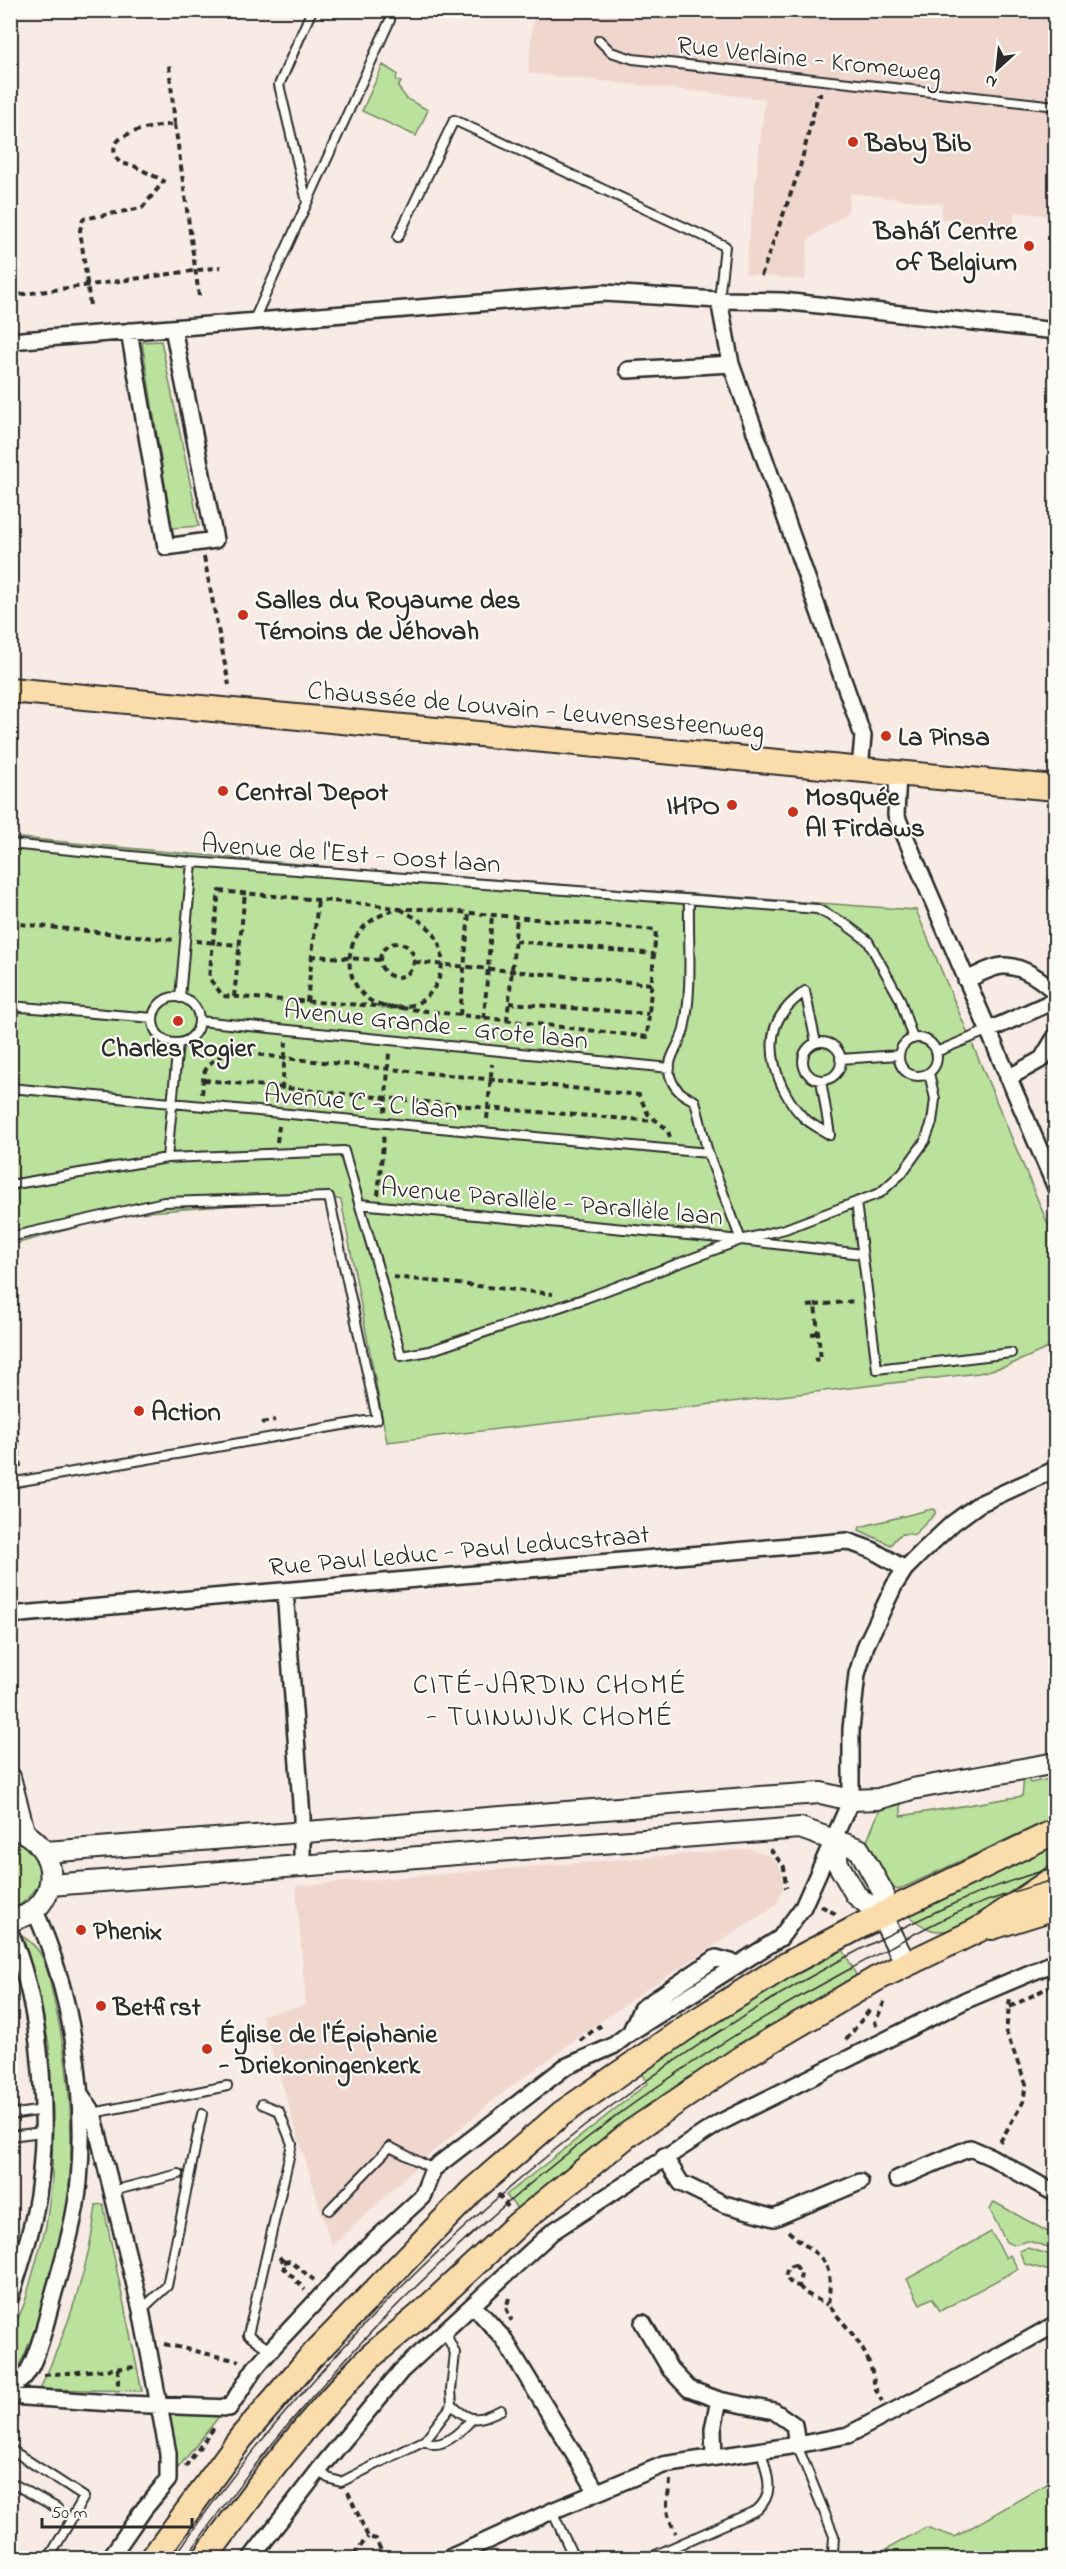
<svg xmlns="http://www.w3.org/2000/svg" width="1066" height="2569" font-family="'Indie Flower',sans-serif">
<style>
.built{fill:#f0d7ce}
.green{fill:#bbe29d;stroke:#738664;stroke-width:1.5}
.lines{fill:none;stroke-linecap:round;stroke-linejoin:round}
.service-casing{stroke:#2b2b2b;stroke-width:12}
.minor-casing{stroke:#2b2b2b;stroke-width:20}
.tertiary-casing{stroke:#2b2b2b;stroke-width:24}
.primary-casing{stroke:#2b2b2b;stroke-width:28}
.path{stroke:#2b2b2b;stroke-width:4;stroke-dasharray:6 4.5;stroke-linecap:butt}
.service{stroke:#fdfcf7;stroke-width:8}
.minor{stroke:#fdfcf7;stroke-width:15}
.tertiary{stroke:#fdfcf7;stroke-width:20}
.primary{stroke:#faddab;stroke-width:24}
.tram{stroke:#2b2b2b;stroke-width:1.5}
.poi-dot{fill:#c8321e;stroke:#fdfcf7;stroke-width:2}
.labels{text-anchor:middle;stroke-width:4.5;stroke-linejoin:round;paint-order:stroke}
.street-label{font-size:27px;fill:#2b2b2b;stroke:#fdfcf7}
.poi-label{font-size:27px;font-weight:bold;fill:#2b2b2b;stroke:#fdfcf7;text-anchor:start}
.neighbourhood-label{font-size:28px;letter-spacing:1.5px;fill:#2b2b2b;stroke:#fdfcf7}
</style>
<rect width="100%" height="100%" fill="#f7ebe4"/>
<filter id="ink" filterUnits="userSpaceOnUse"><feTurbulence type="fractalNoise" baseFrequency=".0167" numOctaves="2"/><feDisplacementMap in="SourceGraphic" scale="12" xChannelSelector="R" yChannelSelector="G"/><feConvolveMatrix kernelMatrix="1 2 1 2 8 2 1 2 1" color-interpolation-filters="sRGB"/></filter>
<g filter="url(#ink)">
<!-- built -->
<path class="built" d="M534 11H1055V216L1015 212 1013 227 941 219 942 204 850 193 848 212 808 240 805 280 745 274 765 99 528 73Z
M750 1849 770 1856 777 1863 782 1873 783 1889 777 1903 771 1909 636 1996 497 2097 422 2161 332 2247 261 2015 306 2005 296 1886Z"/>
<!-- green -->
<path class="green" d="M383 65 397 74 396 80 401 82 398 87 407 99 428 110 416 136 362 111Z
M161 341 199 526 172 528 142 342Z
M11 837 373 871 916 910 1055 1241V1345L1007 1366 979 1373 387 1442 341 1200 329 1197 125 1214 11 1245Z
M932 1509 935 1510V1514L914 1535C903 1531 897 1535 891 1545L859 1530 860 1527Z
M1028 1777 1030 1783 1055 1778V1817L898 1890 893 1888 867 1841 882 1804 901 1799V1816L1022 1796 1024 1778Z
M11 1836C17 1840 25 1844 31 1849 54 1869 34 1901 11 1909Z
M1055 1845V1863L960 1928C934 1935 927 1930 907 1915Z
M20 1935C49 1951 48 1976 55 2005 75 2091 78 2188 54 2274 44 2310 29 2346 13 2380L11 2379 10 2338 25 2302 46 2226 52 2182 53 2112 49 2045 37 1984Z
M841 1945 857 1977 519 2211 506 2195 648 2083 639 2071Z
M994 2202 1055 2236V2249L1028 2241 1013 2245 1006 2242 990 2210Z
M103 2204 142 2391 40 2389C67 2330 89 2270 96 2205Z
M991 2232 1006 2258 1010 2255 1018 2269 940 2311 932 2298 920 2304 907 2279Z
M1027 2248 1055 2256V2270L1050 2271 1025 2264 1019 2251Z
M172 2414H221L178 2468 168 2417Z
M1055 2479V2558H889L884 2551 926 2527 955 2537Z"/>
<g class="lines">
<defs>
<path id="service" d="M599 40 611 52 633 59 1056 106
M307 202 279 85 312 10
M398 237 454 120 725 246 719 300
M253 322 390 20
M10 844 192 862 817 909 844 923 868 941 900 999 913 1039
M689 900C688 940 693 989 684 1029 681 1045 666 1057 670 1076 674 1090 683 1095 695 1101L708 1153 741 1240
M153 1020a23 23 0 1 1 46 0a23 23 0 1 1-46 0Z
M180 998 192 862
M10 1006 153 1018
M199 1021 670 1068
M899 1057a19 19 0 1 1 38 0a19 19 0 1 1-38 0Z
M803 1061a19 19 0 1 1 38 0a19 19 0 1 1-38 0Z
M816 1043 805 991C798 997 790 1003 785 1010 759 1040 778 1092 803 1117 810 1124 821 1129 830 1135L821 1080
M936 1052 989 1030
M840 1059 899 1055
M10 1088 708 1153
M167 1158 178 1043
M10 1185 167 1158 344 1151 380 1275 401 1356 429 1351 586 1298 741 1240 785 1229 880 1193 902 1173 925 1141 932 1122 935 1099 929 1073
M856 1202 877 1369 1011 1353
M359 1204 741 1240 862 1254
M10 1237 164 1202 329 1197 377 1419 10 1483
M262 2104 279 2111 292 2144 248 2335 270 2350
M93 2113 227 2086
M10 2115 43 2110
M10 2136 42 2132
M112 2191 179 2174
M329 2210 390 2147 433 2169
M141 2310 167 2286 202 2114
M452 2405C471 2424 479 2420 501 2410
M425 2440C428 2442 431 2444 435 2444 448 2444 464 2428 472 2419
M797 2445 834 2536 833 2553 828 2558
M10 2449 84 2497 49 2558
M319 2470 328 2478 341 2482 425 2440 452 2405 451 2390 455 2353 445 2332
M10 2482 57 2508
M552 2511 574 2558
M649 2558 757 2510C777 2492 766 2473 761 2450"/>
<path id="minor" d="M719 300 731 364 863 736 860 769
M129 331 166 547 215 540 173 328
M10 341 604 293 719 300 782 301 1056 331
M628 370 731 364
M898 773 896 815 1056 1188
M966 980C976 976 990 967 1002 966 1022 965 1042 980 1056 993
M989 1030 1056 1000
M1008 1078 1042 1059 1056 1036
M285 1591 302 1817V1865
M10 1615 847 1541 872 1550 905 1569
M10 1932C43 2008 52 2136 34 2216 28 2244 18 2272 10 2299
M631 2031 641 2009 716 1958 738 1964
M81 2095 93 2113 141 2310 168 2453V2480L144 2509 110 2558
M664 2156 681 2183 724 2204 774 2218 860 2182
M897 2179 970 2148 991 2157 1056 2194
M473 2305 504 2339 597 2492
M643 2323 670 2369 689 2389 719 2400 774 2411 794 2425 797 2445
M10 2387C14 2384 19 2382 22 2379 36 2366 46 2322 51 2303 62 2263 75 2223 79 2182 87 2093 72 1991 34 1909
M10 2396 126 2404 229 2408 255 2368 275 2345 362 2252 422 2197 433 2169 565 2067 613 2046 631 2032 780 1938 803 1907 851 1800V1729L857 1674 866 1645 894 1586 905 1569 923 1551 953 1523 979 1504 1056 1469
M714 2457 713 2429 719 2400
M251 2558 319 2470 401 2371 552 2232 719 2123 966 2000 1056 1962
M449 2558 552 2511 663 2465 797 2445 848 2435 993 2359 1056 2324"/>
<path id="tertiary" d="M10 1777 24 1831
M10 1827C65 1843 63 1912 10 1920
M834 1840 838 1864 856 1895 881 1915 906 1964
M46 1852 760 1797 821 1793 851 1800 878 1799 912 1789 1056 1763
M50 1885 800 1828 859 1849 883 1892 881 1915"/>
<path id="primary" d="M10 690 1056 788
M992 1927 1056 1907
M153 2558 241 2438 310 2358 472 2191 561 2114 690 2025 786 1965 881 1915 1056 1831
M205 2558C256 2488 309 2418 371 2356L420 2315 518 2224 630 2133 746 2055 876 1979 978 1930 1056 1877"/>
</defs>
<!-- service casing -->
<use href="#service" class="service-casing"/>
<!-- minor casing -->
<use href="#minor" class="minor-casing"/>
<!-- tertiary casing -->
<use href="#tertiary" class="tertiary-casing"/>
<!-- primary casing -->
<use href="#primary" class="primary-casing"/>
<!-- path -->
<path class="path" d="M175 124 199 296
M761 276 799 171 818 95H822
M10 296 221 267
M90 305 80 230 83 219 142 208 164 181 134 166 120 163C95 132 158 126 175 124L169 65
M204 557 229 685
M219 891 376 905 400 909H428L656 930 647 1037 393 1007 223 996 209 978Z
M400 909C412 916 425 922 433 933 451 956 441 996 412 1005 346 1025 318 926 400 909Z
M10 923 174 940
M196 941 239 945
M515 941 654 954
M380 960a17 17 0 1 1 34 0a17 17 0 1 1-34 0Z
M311 956 379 960
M415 962 652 984
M234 997 245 893
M307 1002 318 900
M509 1003 649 1014
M460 1015 469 912
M484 1018 492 915
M507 1021 517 917
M204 1080 488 1108 654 1121
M202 1094C203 1088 202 1077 205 1071 218 1043 261 1056 285 1058L639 1095 648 1114 667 1129 670 1137
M281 1100 286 1042
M385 1112 389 1053
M487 1119 492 1064
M277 1142 279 1126
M378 1195 384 1134
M393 1277 553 1294
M815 1305 856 1301
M808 1306 815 1305 821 1359 814 1360
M811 1334 818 1333
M10 1410 17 1430 20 1468
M262 1423 275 1420
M10 1432 17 1430
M770 1849 784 1867 786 1888
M821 1906 838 1915
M1010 2007 1049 1987
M877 2026 875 2023 886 1998
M846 2040 871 2008
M580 2041 599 2026 603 2032
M1000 2142 1023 2102 1026 2084 1006 2032 1010 1998
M498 2194 508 2207
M788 2231C820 2260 835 2255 828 2305 844 2324 861 2341 870 2365 875 2379 872 2386 882 2401
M279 2257 284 2262V2268L305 2290
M284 2262 290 2261 314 2280
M795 2265 801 2273 799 2286 793 2285 785 2277 788 2267Z
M799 2286 805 2293 828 2305
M509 2298 506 2308 511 2319 509 2320
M164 2344 239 2361
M118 2368V2388
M44 2375 135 2367
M185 2467 216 2425
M670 2480C670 2489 667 2496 667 2505 666 2514 672 2525 676 2533
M348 2492 368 2537 376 2539 384 2558
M343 2558 355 2553 368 2537"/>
<!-- service -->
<use href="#service" class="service"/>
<!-- minor -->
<use href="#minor" class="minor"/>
<!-- tertiary -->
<use href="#tertiary" class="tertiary"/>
<!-- primary -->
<use href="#primary" class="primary"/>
<!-- tram -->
<path class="tram" d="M174 2558C217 2493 266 2433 319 2374 469 2206 647 2064 846 1957 914 1921 981 1887 1056 1867
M186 2558C356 2314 587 2108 850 1969 884 1951 919 1930 954 1914 987 1900 1021 1889 1056 1879"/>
</g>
</g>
<!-- markers -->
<g class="poi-dot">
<circle cx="853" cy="142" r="6"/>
<circle cx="1029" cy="246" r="6"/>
<circle cx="243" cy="615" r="6"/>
<circle cx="886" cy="736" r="6"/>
<circle cx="223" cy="791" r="6"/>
<circle cx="732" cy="805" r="6"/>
<circle cx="793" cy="812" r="6"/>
<circle cx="178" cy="1021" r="6"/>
<circle cx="139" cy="1411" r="6"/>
<circle cx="81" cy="1930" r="6"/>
<circle cx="101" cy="2006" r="6"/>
<circle cx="207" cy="2049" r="6"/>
</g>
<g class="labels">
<!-- street labels -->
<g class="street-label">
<text transform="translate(809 58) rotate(6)" y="9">Rue Verlaine - Kromeweg</text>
<text transform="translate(536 709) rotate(5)" y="9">Chaussée de Louvain - Leuvensesteenweg</text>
<text transform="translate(351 853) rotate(4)" y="9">Avenue de l'Est - Oost laan</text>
<text transform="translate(436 1024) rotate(6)" y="9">Avenue Grande - Grote laan</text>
<text transform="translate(361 1101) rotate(5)" y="9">Avenue C - C laan</text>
<text transform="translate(552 1201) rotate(5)" y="9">Avenue Parallèle - Parallèle laan</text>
<text transform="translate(459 1550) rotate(-5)" y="9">Rue Paul Leduc - Paul Leducstraat</text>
</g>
<!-- poi labels -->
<g class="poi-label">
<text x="865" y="151">Baby Bib</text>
<text x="1017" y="239" text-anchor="end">Bahá’í Centre<tspan x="1017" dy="31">of Belgium</tspan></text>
<text x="255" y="608">Salles du Royaume des<tspan x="255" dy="31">Témoins de Jéhovah</tspan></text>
<text x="898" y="745">La Pinsa</text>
<text x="235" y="800">Central Depot</text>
<text x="805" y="805">Mosquée<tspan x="805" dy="31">Al Firdaws</tspan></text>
<text x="720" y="814" text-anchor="end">IHPO</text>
<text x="178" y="1056" text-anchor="middle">Charles Rogier</text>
<text x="151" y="1420">Action</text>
<text x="93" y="1939">Phenix</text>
<text x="113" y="2015">Betfirst</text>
<text x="219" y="2042">Église de l'Épiphanie<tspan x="219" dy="31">- Driekoningenkerk</tspan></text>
</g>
<!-- neighbourhood labels -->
<g class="neighbourhood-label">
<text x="550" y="1693">CITÉ-JARDIN CHOMÉ<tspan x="550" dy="32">- TUINWIJK CHOMÉ</tspan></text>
</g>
</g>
<!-- margin -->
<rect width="1066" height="2569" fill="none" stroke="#fdfcf7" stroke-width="36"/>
<rect x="18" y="18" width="1030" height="2533" fill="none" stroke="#2b2b2b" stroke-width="2" filter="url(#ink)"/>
<!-- north arrow -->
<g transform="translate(997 69) rotate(207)" stroke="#fdfcf7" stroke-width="4.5" paint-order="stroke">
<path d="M0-4.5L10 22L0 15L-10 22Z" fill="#2b2b2b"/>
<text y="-9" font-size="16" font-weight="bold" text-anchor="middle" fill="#2b2b2b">N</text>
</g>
<!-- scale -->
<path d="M42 2518v9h150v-9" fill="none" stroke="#2b2b2b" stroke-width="3"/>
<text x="51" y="2518" font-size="18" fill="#2b2b2b" stroke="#fdfcf7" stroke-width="4.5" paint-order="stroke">50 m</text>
</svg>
